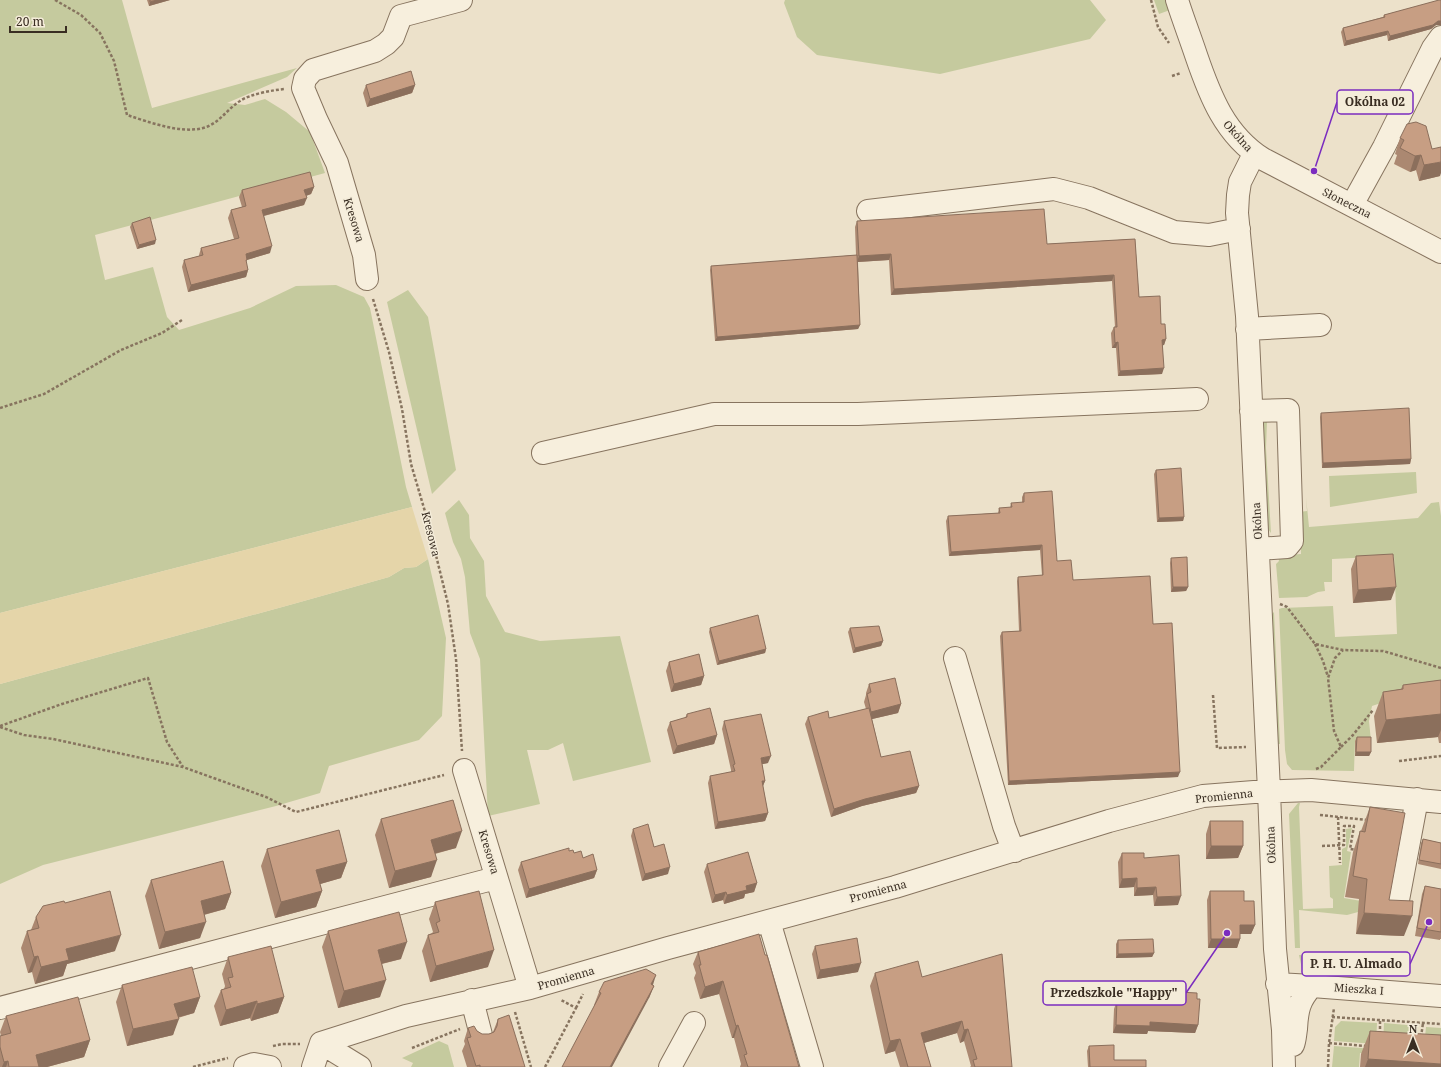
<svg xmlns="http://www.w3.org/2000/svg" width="1441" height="1067" font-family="'Noto Serif',serif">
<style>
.green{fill:#c5ca9e}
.sand{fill:#e5d5a9}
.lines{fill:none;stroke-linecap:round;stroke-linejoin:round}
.minor-casing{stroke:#87745f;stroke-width:24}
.path{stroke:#87745f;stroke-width:2.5;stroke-dasharray:3 2;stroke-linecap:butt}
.minor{stroke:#f7efdd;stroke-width:22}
.wall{fill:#ab8871}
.shaded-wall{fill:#8b6f5c}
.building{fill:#c79e83;stroke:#8b6f5c}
.labels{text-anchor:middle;stroke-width:3;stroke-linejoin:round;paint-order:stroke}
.street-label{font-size:11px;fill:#392d22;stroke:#f4ecd9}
.leader{fill:none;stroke:#7b2cbf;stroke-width:1.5}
.callout-dot{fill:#7b2cbf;stroke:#f4ecd9;stroke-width:1.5}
.callout{fill:#f4ecd9;stroke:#7b2cbf;stroke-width:1.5}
.callout-label{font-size:12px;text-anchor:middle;font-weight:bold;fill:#392d22}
</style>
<rect width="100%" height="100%" fill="#ece1ca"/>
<!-- green -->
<path class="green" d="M0 0H122L152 108 297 68 287 77 227 103 245 105 265 99 286 112 310 132 325 173 95 235 105 280 153 267 167 317 179 330 250 308 296 286 336 285 364 297 370 308 406 487 412 507 0 613Z
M785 0H1090L1106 20 1090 39 940 74 817 55 797 37 784 3Z
M1154 0H1167L1170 10 1159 14Z
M408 290 428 317 456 470 432 494 387 302Z
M1267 421 1266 448 1271 533 1268 529 1263 429 1264 423Z
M1416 472 1417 493 1330 507 1329 476Z
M1306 497 1309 527 1418 518 1431 503 1439 502 1441 516V691L1399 697 1372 706 1369 721 1371 741H1355L1354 771 1292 770 1287 764 1285 750 1279 609 1282 608 1333 606 1335 637 1397 634 1394 556 1332 559V582H1324L1325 591 1318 592 1307 597 1279 598 1276 564 1279 561 1278 556 1301 554 1299 512 1307 511Z
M459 500 469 515 470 538 484 561 486 596 505 632 540 641 620 636 651 762 573 781 563 743 548 750H527L540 804 488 816 480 659 470 633 465 577 461 559 453 542 445 513Z
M428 559 446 638 442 716 419 740 329 766 320 793 276 806 43 865 0 884V684L293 604 389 577 404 568 416 567Z
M1274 612 1280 744H1277L1271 615Z
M1298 803H1300L1299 807 1303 909 1333 908V899L1330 897 1329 866 1342 865V849L1346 847V829L1352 828 1347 851 1351 852 1344 898 1384 905 1347 915 1299 910 1300 948H1295L1289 814Z
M1299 955H1301L1317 972 1335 974 1333 976H1315L1312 972 1302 969Z
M1341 1021 1377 1023 1376 1044 1334 1041 1335 1027Z
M1384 1023 1418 1026 1417 1047 1383 1045Z
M1426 1027 1441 1028V1048L1424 1047Z
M439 1041 448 1045 454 1067H411L413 1063 402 1058Z
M1334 1046 1376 1049 1375 1054 1360 1053 1359 1067H1332Z"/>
<!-- sand -->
<path class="sand" d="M412 507 428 559 416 567 404 568 389 577 293 604 0 684V613Z"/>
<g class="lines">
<defs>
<path id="minor" d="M1177 0C1183 19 1190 37 1196 55 1210 96 1225 135 1263 159L1441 252
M1254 154 1240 182 1238 195 1237 213 1247 316 1269 791 1275 949 1283 1030 1284 1067
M1352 205 1384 147 1433 48 1441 37
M868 211 1054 189 1089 198 1174 232 1209 235 1239 229
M367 279 364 255 337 163 316 119 303 88 305 79 313 70 375 51 386 44 393 37 401 16 461 0
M1247 329 1320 325
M1251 411 1288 410 1292 541 1287 547 1258 549
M543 453 714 414H858L1197 399
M955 658 1004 826 1010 842 1015 851
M464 770 530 988
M1398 900 1417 799
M769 921 812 1067
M1277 984 1312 986 1441 996
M472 1000 481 1035
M0 1008 496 878
M321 1043 406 1016 530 988 668 948 895 887 1109 821 1203 796 1254 792 1311 790 1441 802
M321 1043 360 1067
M1293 1045C1295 1040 1295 1035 1296 1029 1297 1010 1299 1000 1312 986
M245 1067 254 1064 270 1067
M313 1067 321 1043
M670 1067 694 1023"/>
</defs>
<!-- minor casing -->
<use href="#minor" class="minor-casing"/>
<!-- path -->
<path class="path" d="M55 0 81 15 100 33 114 61 127 115C149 122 180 134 203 128 219 124 227 109 240 101 250 94 273 90 285 89
M1151 0 1158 27 1169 43
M1172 76 1181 73
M373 299 389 352 402 409 411 464 426 515 448 604 456 659 462 751
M0 408 44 394 121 350 162 333 182 320
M1280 604 1287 607 1315 644 1343 650 1383 651 1441 668
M1315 644 1323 661 1328 677
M1213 695 1217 748 1246 747
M0 726 62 704 148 678 167 742 183 767
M0 727 24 735 53 739 183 767 266 797 296 812 444 775
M1341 747 1353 735 1373 710
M1399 761 1441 756
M1316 769 1321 767 1341 747 1334 731 1328 678 1335 658 1343 650
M1320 815 1367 820
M1338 817 1340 863
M1322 846 1344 845V826H1354L1350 849 1356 850
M576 1008 583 994
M515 1012 531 1067
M1332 1017 1441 1024
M1380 1034V1020
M1421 1037 1423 1023
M1329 1043 1366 1046
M273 1046 282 1044H300
M412 1048 460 1029
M193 1067 228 1058
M545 1067 576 1008 561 1000
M1328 1067 1329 1043 1334 1008"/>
<!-- minor -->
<use href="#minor" class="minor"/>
</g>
<!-- wall -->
<path class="wall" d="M147 0H170L149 6Z
M1441 0V25H1436L1431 29 1388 41 1387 35 1344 46 1341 32 1343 28 1383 17 1384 15Z
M366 85H415L412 93 367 107 363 93Z
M1400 138 1432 149 1440 176 1419 181 1416 170 1410 172 1394 164 1397 155 1395 154Z
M314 187 311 194 306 196 304 205 264 216 270 253 247 260 246 262 248 270 246 277 188 292 182 267 184 260 199 256V255L201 248 234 239 228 218 231 210 242 207 239 197 242 190Z
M857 221 1047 244 1135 239 1139 297 1161 324 1166 339 1164 345H1163L1162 374 1118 376 1116 348H1112L1111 333 1114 327H1115L1112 281 891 295 889 260 858 262 860 325 858 329 715 341 710 270 711 266 856 255 855 227Z
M132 223 155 244 137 249 130 227Z
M1321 413 1411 459 1410 464 1322 468 1320 417Z
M1156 470 1184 517 1183 521 1157 522 1154 474Z
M1024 493 1057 561 1073 580 1153 624 1178 777 1008 785 1000 636 1002 632 1019 631 1017 581 1018 577 1042 575 1040 550 949 556 946 521 948 516 998 513 999 508H1010L1011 503H1022V497Z
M1356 556 1391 600 1353 603 1351 569Z
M1171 558 1188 587 1186 591 1171 592 1170 563Z
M710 628 766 649 765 653 717 665 709 632Z
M850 628 883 641 881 646 853 653 848 632Z
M669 662 704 676 701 685 671 692 666 671Z
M1441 680V743H1439L1438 737 1377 743 1374 716 1383 692 1401 689 1403 685Z
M869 684 901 704 898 713 872 719 881 757 919 786 916 793 862 806 831 817 805 724 808 717 829 718 866 709 864 702 866 695V693Z
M687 714 717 735 714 744 673 754 667 730 670 722 685 718Z
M724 721 768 763 762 764 765 781 763 786 768 813 765 821 715 829 708 783 710 776 731 772V770L722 729Z
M1357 737 1371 752 1369 756H1355V741Z
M1370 807 1389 900 1404 936 1356 934 1359 899 1345 897 1353 852 1360 831H1361Z
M381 819 456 848 435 854 431 877 389 888 375 835Z
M1210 821 1243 846 1238 858 1206 859V834Z
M633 829 654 847 668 874 642 881 631 836Z
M1423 839 1441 843V869L1418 864 1421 843Z
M267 849 347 862 341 878 320 884 322 891 316 907 275 918 261 866Z
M569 851 583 858 597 870 594 878 526 898 518 870 521 862Z
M1122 853 1144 858 1178 905 1154 906 1153 895 1134 896V887L1119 888 1118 862Z
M707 864 757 883 754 892 745 894 744 898 724 904 723 900 712 903 704 872Z
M151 880 231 893 225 909 204 915 200 938 159 949 145 896Z
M1425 886 1441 889V939H1440V940L1415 936 1422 894Z
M1210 891 1244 901 1255 925 1251 934H1240V939L1237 948H1208L1207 900Z
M435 902 488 967 430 982 422 951 428 935 432 933 433 932 429 919Z
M65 903 115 951 67 964 63 976 35 984 32 972 28 973 21 948 27 931 31 930 36 917Z
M328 931 401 959 382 964 380 997 338 1008 322 947Z
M1118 940 1154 953 1152 957 1116 958V944Z
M815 946 858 972 817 979 812 954Z
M698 952 799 1067H740L741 1064 734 1038H732L719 994 700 999 694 978 696 973 693 964Z
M228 957 284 997 278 1013 251 1021 250 1018 220 1026 214 1006 221 990 224 989 225 986 222 974Z
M875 973 922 977 1012 1067H970L971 1066 964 1041 960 1043 957 1033 924 1043 931 1067H900L895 1051 885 1054 870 986Z
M122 985 200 997 194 1013 178 1018 173 1035 127 1046 116 1002Z
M653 985 654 986 649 998 594 1005 599 992Z
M1179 992 1197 999 1198 1025 1195 1033 1148 1031 1147 1034 1113 1033 1114 1009 1117 1000H1124L1126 996 1177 998Z
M6 1016 90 1040 84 1057 47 1067H0V1036H1L0 1032Z
M498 1019 525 1067H467L462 1051 465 1044 464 1041 468 1028 477 1031 482 1034H489L493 1032Z
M1370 1031 1441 1067H1360L1361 1054Z
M1089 1046 1114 1060 1146 1067H1088L1087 1051Z"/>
<!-- shaded-wall -->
<path class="shaded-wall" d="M157 0H170L149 6 150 2Z
M1438 21H1441V25H1436L1431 29 1388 41 1390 36Z
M1388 31 1387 35 1344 46 1346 41Z
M415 85 412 93 367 107 370 99Z
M1421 155 1416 170 1410 172 1415 156Z
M1441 162V173L1440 176 1419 181 1424 165Z
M314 187 311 194 302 197 304 190Z
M307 198 304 205 259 217 262 210Z
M156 240 155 244 137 249 139 245Z
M272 246 270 253 243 261 246 254Z
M891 254 889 260 857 262 859 256Z
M248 270 246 277 188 292 191 285Z
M1114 275 1112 281 891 295 894 289Z
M860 325 858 329 715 341 717 337Z
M1166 339 1164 345 1160 346 1162 340Z
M1118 342 1116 348H1112L1115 343Z
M1164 368 1162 374 1118 376 1120 371Z
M1411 459 1410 464 1322 468 1323 463Z
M1184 517 1183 521 1157 522 1159 518Z
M1042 545 1040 550 949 556 951 552Z
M1173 587H1188L1186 591 1171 592Z
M1396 587 1391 600 1353 603 1358 590Z
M883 641 881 646 853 653 855 648Z
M766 649 765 653 717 665 719 661Z
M704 676 701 685 671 692 674 684Z
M901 704 898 713 868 720 871 712Z
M1441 714V730L1438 737 1377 743 1386 720Z
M717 735 714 744 673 754 677 746Z
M1356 752H1371L1369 756H1355Z
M771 756 768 763 758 765 761 758Z
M1180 772 1178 777 1008 785 1009 781Z
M762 781H765L762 788Z
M919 786 916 793 862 806 831 817 834 809 865 799Z
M768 813 765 821 715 829 718 822Z
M462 831 456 848 425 856 431 840Z
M1211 846H1243L1238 858 1206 859Z
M437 860 431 877 389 888 395 871Z
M347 862 341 878 310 887 316 870Z
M670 867 668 874 642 881 645 874Z
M597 870 594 878 526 898 529 889Z
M1137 878 1134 887 1119 888 1122 879Z
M757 883 754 892 745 894 744 898 724 904 727 895 746 886Z
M1156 887 1153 895 1134 896 1137 888Z
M322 891 316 907 275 918 281 902Z
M726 892 723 900 712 903 715 895Z
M231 893 225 909 195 917 201 901Z
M1181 896 1178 905 1154 906 1157 897Z
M1364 913 1412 916 1404 936 1356 934Z
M206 922 200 938 159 949 165 932Z
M1240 925H1255L1251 934H1237Z
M121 935 115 951 67 964 63 976 35 984 41 967 66 949Z
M1211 939H1240L1237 948H1208Z
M407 942 401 959 372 966 378 950Z
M494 950 488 967 430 982 436 966Z
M1154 953 1152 957 1116 958 1118 954Z
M38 956 32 972 28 973 34 957Z
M861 963 858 972 817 979 820 970Z
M656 975 652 988 651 984Z
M386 980 380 997 338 1008 344 991Z
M723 981 719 994 700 999 705 987Z
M654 986 649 998 612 1067H610Z
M200 997 194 1013 168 1020 174 1004Z
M284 997 278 1013 251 1021 257 1004Z
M257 1001 250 1018 220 1026 226 1010Z
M179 1019 173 1035 127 1046 133 1029Z
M962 1021 957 1033 917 1045 921 1033Z
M1150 1022 1198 1025 1195 1033 1148 1031 1147 1034 1113 1033 1116 1025Z
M738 1025 734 1038H732L736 1026Z
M968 1029 964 1041 960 1043 964 1030Z
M900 1039 895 1051 885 1054 890 1041Z
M90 1040 84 1057 47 1067H31L36 1055Z
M1368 1059 1441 1064V1067H1365Z
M8 1061 6 1067H2L4 1062Z"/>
<!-- building -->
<path class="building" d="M150 0H157L150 2Z
M1439 0H1441V21H1438L1433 25 1390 36 1388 31 1346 41 1343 28 1385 17 1384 15Z
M411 71 415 85 370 99 366 85Z
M1416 122 1426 126 1432 149 1441 147V162L1424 165 1421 155 1415 156 1400 148 1404 140 1400 138 1407 124Z
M310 172 314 187 304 190 307 198 262 210 272 246 246 254 247 260H246L248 270 191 285 184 260 203 255 201 248 239 238 231 210 246 206 242 190Z
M1044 209 1047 244 1135 239 1139 297 1160 296 1161 324H1165L1166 339 1162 340 1164 368 1120 371 1118 342 1115 343 1114 327H1117L1114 275 894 289 891 254 859 256 857 221Z
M150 217 156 240 139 245 132 223Z
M857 255 860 325 717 337 711 266Z
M1409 408 1411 459 1323 463 1321 413Z
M1181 468 1184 517 1159 518 1156 470Z
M1052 491 1057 561 1071 560 1073 580 1150 576 1153 624 1172 623 1180 772 1009 781 1002 632 1021 631 1018 577 1043 575 1042 545 951 552 948 516 1000 513 999 508 1012 507 1011 503 1024 502V493Z
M1393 554 1396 587 1358 590 1356 556Z
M1187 557 1188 587H1173L1171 558Z
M758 615 766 649 719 661 710 628Z
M879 626 883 641 855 648 850 628Z
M699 654 704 676 674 684 669 662Z
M895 678 901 704 871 712 867 694 871 692 869 684Z
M1441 680V714L1386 720 1383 692 1403 689V685Z
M710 708 717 735 677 746 670 722 687 717V714Z
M869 708 881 757 910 751 919 786 865 799 834 809 808 717 828 711 829 718Z
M761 714 771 756 761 758 765 781H762L768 813 718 822 710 776 735 771 733 765 735 764 724 721Z
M1357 737H1371V752H1356Z
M453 800 462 831 431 840 437 860 395 871 381 819Z
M1370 807 1405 813 1389 900 1413 901 1412 916 1364 913 1367 879 1353 876 1360 831 1365 832Z
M1210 821H1243V846H1211Z
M648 824 654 847 664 844 670 867 645 874 633 829Z
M339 830 347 862 316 870 322 891 281 902 267 849Z
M1423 839 1441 843V864L1419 860Z
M569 848V851L573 850 574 853 581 851 583 858 593 854 597 870 529 889 521 862Z
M748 852 757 883 746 886 747 890 727 895 726 892 715 895 707 864Z
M1122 853H1144V858L1179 855 1181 896 1157 897 1156 887 1137 888V878L1122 879Z
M223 861 231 893 201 901 206 922 165 932 151 880Z
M1425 886 1441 889V932L1417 928Z
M110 891 121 935 66 949 69 960 41 967 38 956 34 957 27 931 39 928 36 917 43 906 64 901 65 903Z
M479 891 494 950 436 966 428 935 439 932 436 923 440 921 435 902Z
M1210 891H1244V901H1254L1255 925H1240V939H1211Z
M399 912 407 942 378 950 386 980 344 991 328 931Z
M759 934 765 955H767L799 1067H748L744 1055 747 1054 738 1025 736 1026 723 981 705 987 699 965H701L698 952Z
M857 938 861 963 820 970 815 946Z
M1153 939 1154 953 1118 954V940Z
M271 946 284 997 257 1004V1001L226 1010 221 990 231 987 228 978 233 977 228 957Z
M1002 954 1012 1067H975L973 1060 977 1059 968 1029 964 1030 962 1021 921 1033 931 1067H908L900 1039 890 1041 875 973 918 961 922 977Z
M192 967 200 997 174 1004 179 1019 133 1029 122 985Z
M646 969 656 975 651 984 654 986 610 1067H562L601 993 599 992 604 982Z
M1179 992 1197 993V999H1200L1198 1025 1150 1022V1026L1116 1025 1117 1000H1126V996L1179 998Z
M78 997 90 1040 36 1055 39 1067H9L8 1061 4 1062 0 1047V1036L11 1033 6 1016Z
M509 1015 525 1067H480V1065L476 1066 467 1038 471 1037 468 1028 474 1026 477 1031 482 1034H489L494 1032 497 1026 498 1019Z
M1370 1031 1441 1035V1064L1368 1059Z
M1114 1045V1060H1146V1067H1090L1089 1046Z"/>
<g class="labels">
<!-- street labels -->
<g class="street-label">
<text transform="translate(1238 136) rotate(48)" y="4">Okólna</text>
<text transform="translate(1347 203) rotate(27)" y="4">Słoneczna</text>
<text transform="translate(354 220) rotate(73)" y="4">Kresowa</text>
<text transform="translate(1257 521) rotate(-93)" y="4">Okólna</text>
<text transform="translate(431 534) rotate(76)" y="4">Kresowa</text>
<text transform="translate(1224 796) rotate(-6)" y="4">Promienna</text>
<text transform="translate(1271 845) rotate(-92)" y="4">Okólna</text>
<text transform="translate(489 852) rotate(73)" y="4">Kresowa</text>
<text transform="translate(878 891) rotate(-15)" y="4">Promienna</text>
<text transform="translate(566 978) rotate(-16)" y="4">Promienna</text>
<text transform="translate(1359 989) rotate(4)" y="4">Mieszka I</text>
</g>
</g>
<!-- callouts -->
<path class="leader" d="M1314 171L1337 102M1429 922L1410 964M1227 933L1186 993"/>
<g class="callout-dot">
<circle cx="1314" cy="171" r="4"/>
<circle cx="1429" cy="922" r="4"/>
<circle cx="1227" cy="933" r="4"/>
</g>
<g class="callout">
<rect x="1337" y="90" width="76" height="24" rx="4"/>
<rect x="1302" y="952" width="108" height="24" rx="4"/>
<rect x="1043" y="981" width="143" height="24" rx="4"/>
</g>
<g class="callout-label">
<text x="1375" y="106">Okólna 02</text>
<text x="1356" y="968">P. H. U. Almado</text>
<text x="1114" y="997">Przedszkole "Happy"</text>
</g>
<!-- north arrow -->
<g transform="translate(1413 1039)" stroke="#f4ecd9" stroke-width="3" paint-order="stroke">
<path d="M0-3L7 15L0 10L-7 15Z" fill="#392d22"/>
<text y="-6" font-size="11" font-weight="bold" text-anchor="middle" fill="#392d22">N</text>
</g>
<!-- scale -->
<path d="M10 26v6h56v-6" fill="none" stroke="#392d22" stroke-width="2"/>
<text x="16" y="26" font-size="12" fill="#392d22" stroke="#f4ecd9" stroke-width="3" paint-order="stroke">20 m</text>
</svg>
